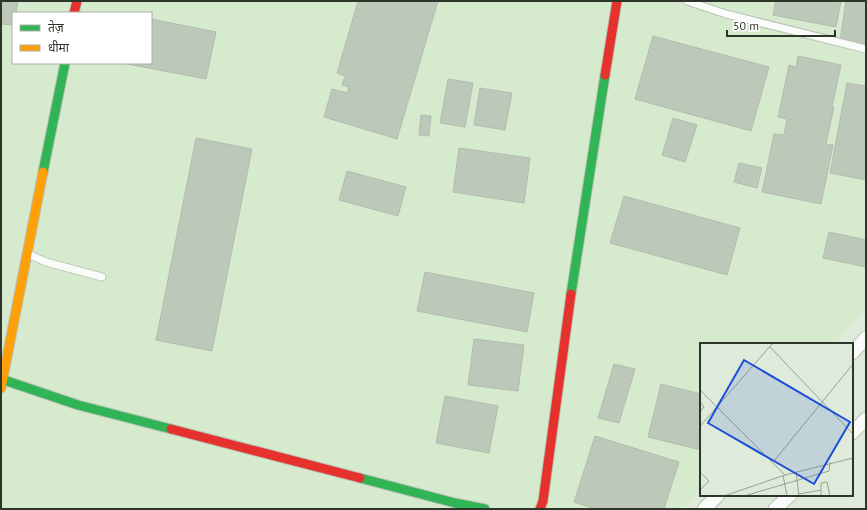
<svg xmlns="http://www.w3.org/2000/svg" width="867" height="510" font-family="'PT Sans','Noto Sans Devanagari',sans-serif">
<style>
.built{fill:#d6eace;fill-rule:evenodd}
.building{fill:#bcc8b8;stroke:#b3bcb0}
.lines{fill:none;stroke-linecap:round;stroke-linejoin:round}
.lane-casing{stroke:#b9c2b5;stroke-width:9}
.street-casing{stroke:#b9c2b5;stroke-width:15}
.fast-casing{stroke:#b9c2b5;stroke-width:11}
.slow-casing{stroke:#b9c2b5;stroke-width:11}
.jam-casing{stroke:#b9c2b5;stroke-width:11}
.lane{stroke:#fafcf9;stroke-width:7}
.street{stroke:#fafcf9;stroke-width:13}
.fast{stroke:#30b455;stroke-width:9}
.slow{stroke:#ff9f0a;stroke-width:9}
.jam{stroke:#e5322d;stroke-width:9}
.inset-road{fill:none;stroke:#98a294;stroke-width:1}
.view{fill:#1d4ed8;fill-opacity:0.15;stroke:#1d4ed8;stroke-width:2}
.inset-edge{fill:none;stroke:#2e362b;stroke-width:2}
</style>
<rect width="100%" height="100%" fill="#deeada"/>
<!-- built -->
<path class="built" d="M1 1H866V309L834 344H701V488L681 509H1ZM13 13H151V63H13Z"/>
<!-- building -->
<path class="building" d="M1 1H18L16 13H13V25L1 24Z
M358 1H438L397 139 324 117 332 89 347 93 349 87 342 85 345 76 337 73Z
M776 1H841L836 27 773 15Z
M846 1H866V45L840 41Z
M151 19 216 32 206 79 127 64 151 63Z
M653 36 769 67 751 131 635 99Z
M798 56 841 65 832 107H834L826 144 833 145 821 204 762 192 774 134 784 135 787 119 778 117 789 65 796 67Z
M448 79 473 83 465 127 440 123Z
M847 83 866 86V180L830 173Z
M480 88 512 93 505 130 474 125Z
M421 115 431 116 429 136 419 135Z
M673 118 697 125 685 162 662 155Z
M196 138 252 149 212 351 156 340Z
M459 148 530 158 524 203 453 192Z
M739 163 762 168 757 188 734 182Z
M347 171 406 187 398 216 339 200Z
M624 196 740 228 727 275 610 243Z
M829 232 866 240V267L823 258Z
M425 272 534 293 527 332 417 311Z
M474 339 524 345 518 391 468 385Z
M614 364 635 369 619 423 598 418Z
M661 384 701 394V450L648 437Z
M445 396 498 406 489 453 436 443Z
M595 436 679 462 664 509H595L574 502Z"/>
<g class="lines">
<defs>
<path id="lane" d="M687 1 726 14 866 49
M28 254 46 262 102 277"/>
<path id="street" d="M852 353 866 338
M852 433 866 419
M704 509 718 495
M775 509 790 495"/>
<path id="fast" d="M43 172 65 63
M571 294 605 75
M1 379 78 405 171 429
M360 478 455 503 485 509"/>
<path id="slow" d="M1 388 43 172"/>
<path id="jam" d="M74 13 77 1
M605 75 617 1
M171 429 360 478
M540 509 543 501 571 294"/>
</defs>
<!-- lane casing -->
<use href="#lane" class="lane-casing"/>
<!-- street casing -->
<use href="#street" class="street-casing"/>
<!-- fast casing -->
<use href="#fast" class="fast-casing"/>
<!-- slow casing -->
<use href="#slow" class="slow-casing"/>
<!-- jam casing -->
<use href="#jam" class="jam-casing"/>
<!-- lane -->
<use href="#lane" class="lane"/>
<!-- street -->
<use href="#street" class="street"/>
<!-- fast -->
<use href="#fast" class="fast"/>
<!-- slow -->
<use href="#slow" class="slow"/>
<!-- jam -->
<use href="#jam" class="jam"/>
</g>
<!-- overview -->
<g transform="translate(700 343)">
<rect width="153" height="153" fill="#deeada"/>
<path class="inset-road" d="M70 4 153 91M0 47 85 132M0 59 4 64 0 69M0 83 73 0M74 118 153 21M0 129 9 138 0 147M96 129 99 153M83 132 87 153M121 147V140L127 139 130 153M99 151 121 147V153M24 153 85 132 153 115M44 153 129 128 130 119"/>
<path class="view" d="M44 17 150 79 114 141 8 80Z"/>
<rect width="153" height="153" class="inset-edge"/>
</g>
<!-- border -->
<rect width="867" height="510" fill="none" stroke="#2e362b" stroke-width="4"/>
<!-- legend -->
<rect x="12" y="12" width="140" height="52" fill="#ffffff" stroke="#abafaa"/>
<rect x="20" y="25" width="20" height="6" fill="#30b455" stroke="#abafaa"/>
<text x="48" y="32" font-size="12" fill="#2e362b">तेज़</text>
<rect x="20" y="45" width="20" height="6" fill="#ff9f0a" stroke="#abafaa"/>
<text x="48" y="52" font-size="12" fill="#2e362b">धीमा</text>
<!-- scale -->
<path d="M727 30v6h108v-6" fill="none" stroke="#2e362b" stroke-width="2"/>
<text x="733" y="30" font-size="12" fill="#2e362b" stroke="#ffffff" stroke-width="3" paint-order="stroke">50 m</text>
</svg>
